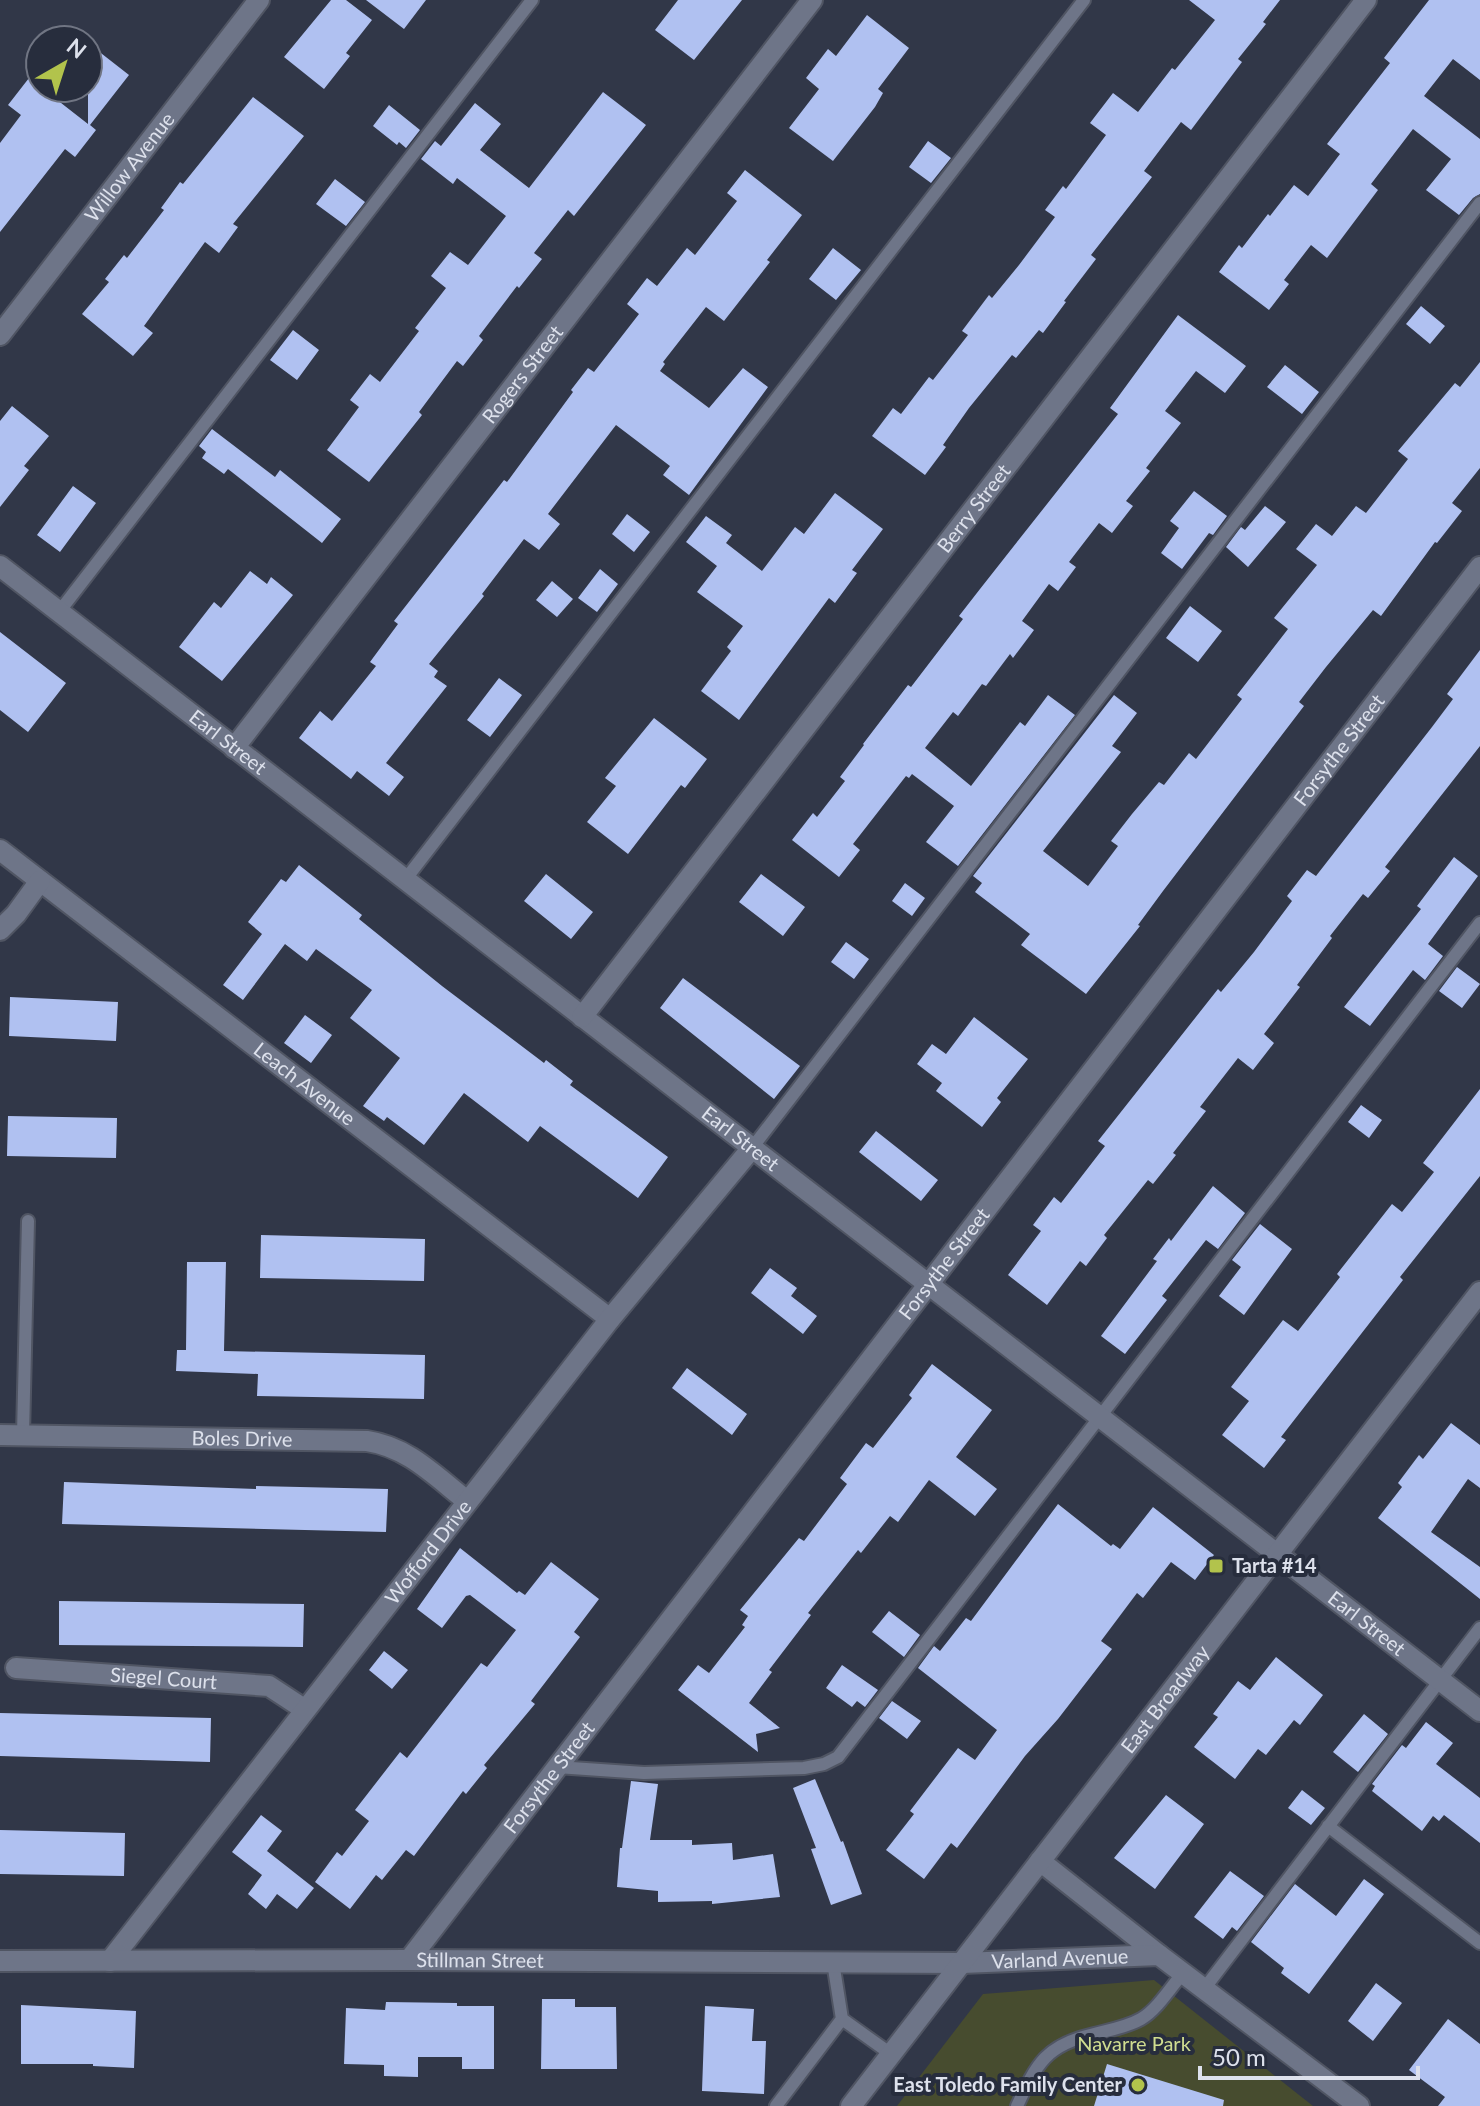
<svg xmlns="http://www.w3.org/2000/svg" width="1480" height="2106" font-family="Lato,sans-serif">
<style>
.green{fill:#474c2f}
.building{fill:#b0c1f1}
.lines{fill:none;stroke-linecap:round;stroke-linejoin:round}
.lane-casing{stroke:#505563;stroke-width:16}
.street-casing{stroke:#505563;stroke-width:24}
.secondary-casing{stroke:#505563;stroke-width:24}
.lane{stroke:#6e7588;stroke-width:12}
.street{stroke:#6e7588;stroke-width:20}
.secondary{stroke:#6e7588;stroke-width:20}
.poi-dot{fill:#b2c34c;stroke:#272d3d;stroke-width:3}
.labels{text-anchor:middle;stroke-width:8;stroke-linejoin:round;paint-order:stroke}
.street-label{font-size:20px;fill:#dde1ec;stroke:#272d3d}
.poi-label{font-size:20px;font-weight:bold;fill:#dde1ec;stroke:#272d3d;text-anchor:start}
.park-label{font-size:20px;fill:#d0dd90;stroke:#272d3d}
</style>
<rect width="100%" height="100%" fill="#313748"/>
<!-- green -->
<path class="green" d="M1154 1980 1313 2106H897L983 1994Z"/>
<!-- building -->
<path class="building" d="M331 0H346L372 20 346 53 350 56 324 89 284 57Z
M366 0H426L404 29Z
M678 0H742L694 60 655 30Z
M1189 0H1280L1263 22 1266 24 1238 59 1242 62 1191 130 1181 122 1144 171 1152 177 1091 255 1096 259 1064 301 1066 302 1043 333 1039 330 1016 358 1012 355 969 408 943 445 946 447 925 475 872 436 893 408 901 414 929 377 933 380 968 335 962 331 989 295 992 298 1019 265 1055 217 1045 210 1063 186 1066 189 1106 135 1090 123 1113 93 1138 112 1172 68 1175 70 1215 20Z
M1429 0H1480V80L1453 59 1424 96 1480 139V194L1473 198 1459 215 1426 190 1451 159 1413 129 1371 184 1378 190 1327 258 1311 245 1284 280 1289 284 1269 310 1219 272 1239 245 1242 248 1268 214 1270 216 1294 185 1308 196 1340 154 1327 144 1390 63 1384 58Z
M867 15 909 48 878 89 883 93 875 107 833 161 789 128 819 89 806 78 828 49 836 56Z
M88 43 129 75 90 125 96 130 75 157 65 149 0 232V143L21 115 8 105 29 78 88 124Z
M603 92 646 125 574 216 568 210 534 253 542 259 519 288 517 286 479 336 483 340 463 366 457 361 419 412 422 415 369 482 327 450 359 407 350 400 370 374 380 382 419 331 415 328 446 288 431 276 450 252 468 265 506 216 457 178 453 184 421 159 435 141 441 146 475 103 501 124 480 150 529 188Z
M253 97 304 136 233 224 238 227 219 253 205 242 144 326 153 333 133 356 82 314 109 282 105 279 124 255 127 258 164 210 161 208 180 182 183 184Z
M389 105 420 130 406 148 399 142 397 145 373 126Z
M928 141 951 158 931 183 909 167Z
M745 170 802 215 767 260 770 262 724 321 706 307 663 362 665 364 660 371 709 408 743 368 768 387 689 495 663 475 670 466 616 425 548 514 560 524 539 550 524 539 482 594 484 596 429 664 438 671 434 677 447 686 386 763 404 777 389 796 357 771 351 779 299 738 320 711 332 721 376 666 370 662 398 624 394 621 504 480 507 482 573 392 571 390 588 368 594 372 639 314 627 304 647 278 657 286 687 248 695 255 737 201 727 193Z
M335 179 365 202 346 226 316 204Z
M833 248 861 270 836 300 809 279Z
M1421 306 1445 326 1430 344 1406 324Z
M1178 315 1246 366 1225 393 1196 371 1165 411 1181 423 1146 468 1150 471 1126 501 1133 506 1112 533 1099 523 1069 562 1076 567 1058 591 1049 584 1022 621 1034 630 1013 658 1010 654 986 686 982 684 958 716 953 712 925 748 971 786 1020 722 1025 726 1048 695 1075 715 958 866 926 842 954 806 912 774 909 778 906 776 853 844 860 850 839 877 792 840 813 813 817 817 845 781 840 777 864 745 863 744 908 685 911 687 963 619 959 616 980 589 1118 414 1110 408Z
M293 330 319 350 297 380 270 360Z
M1480 362V468L1452 503 1462 511 1437 543 1435 542 1381 616 1373 610 1326 667 1299 702 1304 706 1163 891 1138 925 1140 926 1086 994 1021 945 1030 934 975 892 982 883 973 876 1114 695 1137 713 1112 746 1121 752 1043 851 1088 886 1118 846 1111 841 1132 814 1159 782 1164 785 1189 753 1196 759 1242 699 1237 695 1288 629 1274 618 1317 565 1296 549 1316 524 1332 536 1356 506 1366 513 1408 459 1398 451 1455 383 1460 387Z
M1285 365 1319 392 1302 414 1267 387Z
M12 406 49 436 24 466 29 470 0 507V421Z
M212 429 275 477 280 470 341 519 322 543 228 469 224 474 202 458 206 452 199 446Z
M73 486 96 503 60 552 37 535Z
M1194 491 1227 516 1213 535 1209 533 1182 569 1161 553 1179 528 1170 521Z
M835 493 883 529 852 570 857 573 835 603 829 598 739 720 701 691 731 651 727 647 743 626 697 592 717 566 686 542 706 516 732 535 726 543 762 571 795 527 804 534Z
M1265 506 1286 522 1248 567 1226 547 1241 527 1245 530Z
M627 514 650 532 634 552 612 534Z
M600 569 618 584 597 612 578 598Z
M250 571 267 584 271 577 293 595 222 681 179 647 214 602 221 608Z
M552 581 573 599 557 617 536 600Z
M1190 606 1222 631 1198 662 1166 638Z
M0 632 66 683 28 732 0 710Z
M1480 650V746L1385 867 1390 871 1368 898 1363 894 1330 936 1332 938 1297 985 1300 987 1264 1034 1274 1043 1253 1070 1238 1058 1200 1107 1206 1111 1173 1153 1176 1155 1153 1184 1148 1180 1104 1235 1107 1238 1086 1266 1080 1261 1047 1305 1008 1275 1041 1231 1033 1225 1054 1197 1061 1203 1105 1146 1098 1141 1218 989 1221 992 1254 952 1292 901 1287 896 1307 870 1316 876 1432 727 1453 699 1447 694Z
M499 678 522 695 490 737 467 720Z
M654 718 707 759 685 788 681 785 628 854 587 822 616 786 605 778Z
M1454 857 1478 876 1428 944 1443 956 1425 980 1413 970 1370 1026 1344 1007 1421 909 1417 906Z
M299 865 362 915 359 919 442 986 544 1063 546 1060 573 1081 570 1085 668 1157 638 1198 540 1126 528 1142 464 1093 424 1145 387 1117 384 1121 363 1106 400 1058 350 1018 372 990 316 949 307 961 285 944 243 1000 223 985 262 934 248 922 281 879 286 882Z
M546 874 593 912 571 939 524 901Z
M761 874 805 907 783 936 739 902Z
M905 883 925 898 912 916 892 901Z
M846 942 869 959 854 979 831 962Z
M1457 967 1480 984 1462 1008 1439 991Z
M683 978 800 1066 774 1099 660 1008Z
M10 997 118 1002 116 1041 9 1036Z
M305 1015 332 1035 311 1063 284 1043Z
M974 1017 1028 1059 997 1098 1001 1102 982 1127 936 1091 942 1083 917 1064 932 1044 946 1054Z
M1480 1089V1176L1400 1277 1403 1280 1281 1437 1286 1440 1264 1468 1222 1435 1249 1401 1231 1387 1283 1320 1298 1331 1340 1277 1337 1274 1392 1204 1402 1212 1434 1172 1423 1163Z
M1361 1105 1382 1120 1369 1138 1348 1122Z
M8 1116 117 1118 116 1158 7 1156Z
M876 1131 938 1180 921 1201 859 1152Z
M1213 1186 1245 1213 1218 1249 1206 1240 1162 1296 1167 1300 1125 1354 1101 1336 1157 1261 1153 1259 1169 1238 1171 1241Z
M1260 1224 1292 1249 1244 1315 1219 1296 1241 1267 1232 1260Z
M261 1235 425 1239 424 1281 260 1278Z
M187 1262H226L224 1351 425 1355 424 1399 257 1396 258 1374 176 1371 177 1350H186Z
M770 1268 797 1288 791 1296 817 1316 803 1334 751 1293Z
M932 1364 992 1410 956 1457 997 1489 975 1516 929 1480 898 1522 890 1516 861 1553 858 1550 808 1613 811 1615 769 1670 772 1672 749 1703 780 1728 756 1734 758 1752 678 1690 698 1665 709 1673 745 1627 742 1625 748 1616 740 1610 799 1538 804 1541 847 1484 840 1478 866 1443 873 1448 912 1398 909 1395Z
M687 1368 747 1414 732 1435 672 1388Z
M1451 1423 1480 1445V1488L1468 1479 1431 1532 1480 1567V1599L1378 1518 1402 1487 1398 1483 1419 1455 1423 1459Z
M64 1482 256 1489V1486L388 1489 386 1532 62 1524Z
M1058 1504 1111 1546 1113 1544 1120 1549 1153 1507 1214 1555 1195 1580 1171 1562 1143 1598 1137 1593 1101 1641 1112 1649 1058 1719 1025 1756 957 1848 951 1843 924 1879 886 1850 914 1814 910 1811 958 1748 975 1760 997 1730 918 1668 934 1646 940 1651 966 1618 971 1621Z
M460 1548 517 1593 519 1591 525 1595 551 1562 599 1599 574 1632 580 1637 531 1701 535 1704 484 1765 487 1768 466 1794 463 1791 414 1856 406 1850 382 1880 376 1875 350 1909 315 1882 337 1852 342 1856 369 1821 355 1810 400 1752 407 1758 481 1663 487 1667 516 1630 470 1595 466 1596 442 1628 417 1609Z
M59 1601 304 1604 303 1647 59 1645Z
M889 1611 920 1635 904 1657 872 1632Z
M384 1651 408 1670 392 1689 369 1670Z
M1276 1657 1323 1695 1300 1725 1294 1720 1266 1755 1258 1749 1235 1779 1194 1747 1218 1717 1213 1714 1238 1681 1250 1690Z
M842 1665 878 1690 865 1707 857 1701 852 1707 826 1688Z
M892 1701 921 1721 907 1739 879 1718Z
M0 1713 211 1718 210 1762 0 1756Z
M1364 1714 1388 1734 1358 1772 1333 1752Z
M1426 1722 1453 1743 1436 1764 1480 1798V1843L1444 1815 1439 1821 1433 1816 1422 1831 1372 1791 1375 1786 1372 1784 1402 1745 1406 1748Z
M815 1779 841 1842 843 1841 862 1894 831 1905 811 1849 816 1848 793 1788Z
M631 1781 658 1784 650 1840H692V1845L732 1843 733 1860 773 1854 780 1897 712 1904V1901L658 1902V1891L617 1887 620 1848H622Z
M1302 1790 1325 1808 1311 1825 1288 1808Z
M1166 1795 1204 1824 1155 1889 1114 1858Z
M261 1815 282 1831 267 1851 314 1888 297 1909 277 1894 266 1909 248 1894 262 1875 232 1852Z
M0 1830 125 1833 124 1876 0 1874Z
M1230 1871 1264 1896 1237 1931 1232 1927 1223 1939 1194 1917Z
M1364 1879 1384 1894 1309 1994 1281 1973 1284 1968 1251 1942 1295 1884 1336 1916Z
M1376 1983 1402 2003 1373 2041 1348 2021Z
M542 1999H575V2007H616L617 2069H541Z
M386 2002 457 2003V2006H494V2069H462V2057H418V2077L384 2076V2065L344 2064 346 2008 385 2010Z
M21 2005 136 2011 134 2068 93 2066V2064H21Z
M705 2006 754 2009 752 2041H766L764 2094 702 2091Z
M1448 2019 1480 2044V2106H1438L1445 2097 1409 2070Z
M1107 2064 1224 2100 1223 2106H1094Z"/>
<g class="lines">
<defs>
<path id="lane" d="M59 612 532 0
M405 880 1084 0
M752 1148 1480 203
M23 1435 28 1221
M557 1767 644 1773 804 1768 824 1764 838 1757 1480 923
M1328 1826 1480 1943
M833 1962 842 2019
M1204 1989 1480 1628
M776 2106 842 2019 891 2054
M1017 2106C1037 2063 1046 2045 1094 2034 1110 2030 1127 2027 1141 2019 1157 2010 1171 1987 1183 1973"/>
<g id="street">
<path id="s1" d="M0 335 259 0"/>
<path id="s2" d="M0 566 1480 1711"/>
<path id="s3" d="M234 748 812 0"/>
<path id="s4" d="M0 850 610 1319"/>
<path d="M0 930 16 914 40 881"/>
<path id="s5" d="M582 1017 1366 0"/>
<path id="s6" d="M0 1435 367 1441C408 1447 435 1476 467 1501"/>
<path id="s7" d="M16 1668 269 1686 304 1709"/>
<path d="M1040 1861 1159 1955"/>
<path id="s8" d="M409 1960 1480 567"/>
<path id="s9" d="M110 1961 610 1319 752 1148"/>
</g>
<g id="secondary">
<path id="s10" d="M0 1961 409 1960 962 1963 1159 1955 1359 2106"/>
<path id="s11" d="M851 2106 1480 1292"/>
</g>
</defs>
<!-- lane casing -->
<use href="#lane" class="lane-casing"/>
<!-- street casing -->
<use href="#street" class="street-casing"/>
<!-- secondary casing -->
<use href="#secondary" class="secondary-casing"/>
<!-- lane -->
<use href="#lane" class="lane"/>
<!-- street -->
<use href="#street" class="street"/>
<!-- secondary -->
<use href="#secondary" class="secondary"/>
</g>
<!-- markers -->
<g class="poi-dot">
<rect x="1208" y="1558" width="16" height="16" rx="4"/>
<circle cx="1138" cy="2085" r="8"/>
</g>
<g class="labels">
<!-- street labels -->
<g class="street-label">
<text dy="7" stroke="none"><textPath href="#s1" startOffset="212">Willow Avenue</textPath></text>
<text dy="7" stroke="none"><textPath href="#s3" startOffset="472">Rogers Street</textPath></text>
<text dy="7" stroke="none"><textPath href="#s5" startOffset="642">Berry Street</textPath></text>
<text dy="7" stroke="none"><textPath href="#s2" startOffset="288">Earl Street</textPath></text>
<text dy="7" stroke="none"><textPath href="#s8" startOffset="1526">Forsythe Street</textPath></text>
<text dy="7" stroke="none"><textPath href="#s4" startOffset="384">Leach Avenue</textPath></text>
<text dy="7" stroke="none"><textPath href="#s2" startOffset="936">Earl Street</textPath></text>
<text dy="7" stroke="none"><textPath href="#s8" startOffset="878">Forsythe Street</textPath></text>
<text dy="7" stroke="none"><textPath href="#s6" startOffset="242">Boles Drive</textPath></text>
<text dy="7" stroke="none"><textPath href="#s9" startOffset="518">Wofford Drive</textPath></text>
<text dy="7" stroke="none"><textPath href="#s2" startOffset="1728">Earl Street</textPath></text>
<text dy="7" stroke="none"><textPath href="#s7" startOffset="148">Siegel Court</textPath></text>
<text dy="7" stroke="none"><textPath href="#s11" startOffset="514">East Broadway</textPath></text>
<text dy="7" stroke="none"><textPath href="#s8" startOffset="230">Forsythe Street</textPath></text>
<text dy="7" stroke="none"><textPath href="#s10" startOffset="1060">Varland Avenue</textPath></text>
<text dy="7" stroke="none"><textPath href="#s10" startOffset="480">Stillman Street</textPath></text>
</g>
<!-- poi labels -->
<g class="poi-label">
<text x="1232" y="1573">Tarta #14</text>
<text x="1122" y="2092" text-anchor="end">East Toledo Family Center</text>
</g>
<!-- park labels -->
<g class="park-label">
<text x="1134" y="2051">Navarre Park</text>
</g>
</g>
<!-- north arrow -->
<g transform="translate(64 64) rotate(39)"><circle r="38" fill="#272d3d" stroke="#707583" stroke-width="2"/>
<path d="M0-6L14 30L0 20L-14 30Z" fill="#b2c34c"/>
<text y="-12" font-size="22" font-weight="bold" text-anchor="middle" fill="#dde1ec">N</text>
</g>
<!-- scale -->
<path d="M1200 2066v12h218v-12" fill="none" stroke="#dde1ec" stroke-width="4"/>
<text x="1212" y="2066" font-size="24" fill="#dde1ec" stroke="#272d3d" stroke-width="6" paint-order="stroke">50 m</text>
</svg>
